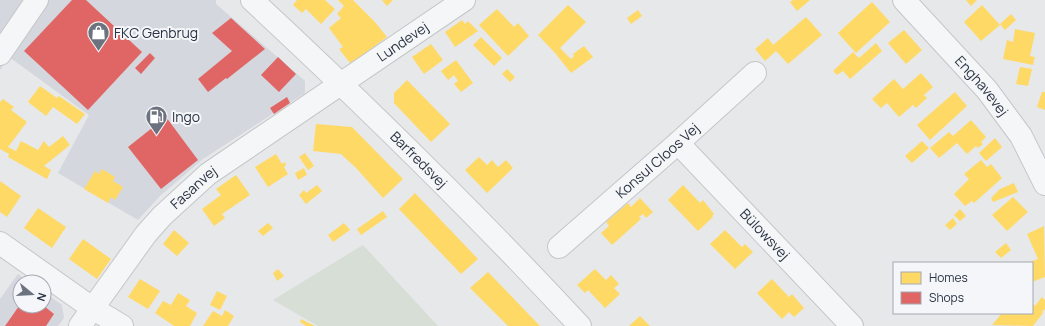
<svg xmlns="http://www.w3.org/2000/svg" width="1045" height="326" font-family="Manrope,sans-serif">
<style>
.built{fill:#d4d7dd}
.green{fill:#d6ded6}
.homes{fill:#ffd966}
.shops{fill:#e06666}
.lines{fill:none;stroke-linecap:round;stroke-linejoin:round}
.minor-casing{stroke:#c4c6c8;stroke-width:24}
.minor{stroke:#f5f6f7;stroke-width:22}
.labels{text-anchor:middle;stroke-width:4;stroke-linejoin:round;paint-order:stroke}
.poi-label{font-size:14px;fill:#2b3445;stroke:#f4f6f9;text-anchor:start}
.street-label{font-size:14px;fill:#2b3445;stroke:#f4f6f9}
</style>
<rect width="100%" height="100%" fill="#e6e8ea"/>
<!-- built -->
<path class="built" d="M0 0H216V4L223 10 305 81V93L203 159 160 196 138 220 58 173 89 115 9 57 0 70Z
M18 274 30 282H20V306H44V292L62 305 64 318 58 326H0V299Z"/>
<!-- green -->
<path class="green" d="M363 245 438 326H318L273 300Z"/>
<!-- homes -->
<path class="homes" d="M297 0H325L335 9 321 24 306 9 302 13 293 5Z
M338 0H353L375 22 387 37 354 61V60L350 63 339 49 343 47 329 28 341 18 337 14 344 6Z
M382 0H393L387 6Z
M793 0H810L797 11 790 2Z
M966 0H977L971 6Z
M872 2 890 22 856 53 838 33Z
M568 5 586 22 560 48 571 59 574 56 573 54 584 46 593 57 571 73 555 53 538 35Z
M982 5 1000 25 981 41 964 22Z
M497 9 514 27 518 23 529 36 508 56 479 25Z
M638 10 642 16 631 24 627 18Z
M1011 14 1016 20 1005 30 1000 24Z
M806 17 822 35 788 64 776 51 765 61 755 49 768 38 773 45Z
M462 20 465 24 468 21 478 31 455 47 445 32Z
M1015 29 1035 33 1030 56 1035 57 1033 65 1003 59 1007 40 1013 42Z
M904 30 922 50 906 64 888 43Z
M481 37 502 58 494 66 473 45Z
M876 43 882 51 850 79 843 71 837 75 833 71 853 52 859 58Z
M431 44 443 60 424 74 412 57Z
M456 60 473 83 461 92 454 84 458 81 454 75 448 80 441 71Z
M1020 67 1032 69 1028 86 1016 84Z
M507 69 515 77 510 82 502 74Z
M921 73 933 87 924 95 927 98 916 108 913 105 899 117 887 103 881 108 872 99 894 79 903 89Z
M407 80 450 124 431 142 394 103V93Z
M40 86 57 98 59 96 85 114 77 124 53 107 46 116 28 102Z
M955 92 967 106 930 140 917 125Z
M1042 92H1045V110L1037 107Z
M3 99 14 107 11 110 27 122 8 147 16 151 21 141 38 150 44 141 49 147 63 136 70 145 44 166 51 170 47 179 8 157 9 154 0 149V102Z
M971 120 986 137 981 142 983 144 978 148 976 146 967 154 957 143 939 158 930 148 949 132 953 136Z
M316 124 352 127 403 179 383 198 356 168 341 154 313 151Z
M995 138 1002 147 986 161 979 153Z
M922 141 929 148 912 163 905 156Z
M305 153 314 166 308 170 299 157Z
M276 154 282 164 285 162 286 165 284 167 288 174 268 187 255 167Z
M479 157 487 165 492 160 498 167 506 160 513 168 487 193 465 170Z
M981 160 987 167 991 164 1002 178 974 203 972 201 965 206 954 194 969 179 964 174Z
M304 168 307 175 298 180 295 173Z
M102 169 115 177 113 181 123 187 115 200 111 197 108 203 84 189 95 171 99 174Z
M236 175 250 195 222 214 225 218 214 226 202 209 221 195 216 189Z
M0 181 21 196 7 217 0 212Z
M1014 183 1018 192 993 202 991 198 1000 189Z
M317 185 322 191 306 204 299 195 304 190 306 193Z
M683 185 700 203 703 200 714 214 712 216 713 217 698 231 668 200Z
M415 193 478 259 461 274 399 209Z
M1013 197 1028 212 1007 231 992 215Z
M640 198 653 212 646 218 643 214 639 217 641 219 612 245 601 233 609 226 606 222 628 203 631 207Z
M38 208 66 227 52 248 24 228Z
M960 209 966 216 960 221 954 215Z
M383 211 387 217 361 235 357 229Z
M953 218 957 224 950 230 945 225Z
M268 223 273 228 263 236 258 231Z
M344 223 350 230 333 242 328 235Z
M1044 226 1045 277 1032 282V263H1027L1038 259 1027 234Z
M174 230 189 243 177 256 163 244Z
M725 230 742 247 745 244 753 252 735 269 710 244Z
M83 239 111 259 97 279 69 259Z
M1006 243 1011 250 1001 258 995 252Z
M278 269 284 276 277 281 273 273Z
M595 269 606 280 611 275 619 284 614 288 620 294 605 308 588 290 585 293 577 285Z
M488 272 540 326H508L470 288Z
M140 279 160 291 148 309 128 297Z
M772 279 789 297 792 294 804 308 794 317 789 312 782 319 757 293Z
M217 291 227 296 220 310 210 305Z
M178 293 190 300 186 306 197 313 190 326H174L155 313 163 301 171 305Z
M1042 297 1045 300V309L1042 312 1043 313 1033 326 992 325 1002 313H1032V303L1035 306Z
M225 310 234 316 228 326H203L213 311 222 316Z
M640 316 650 326H629Z
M301 319 315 326H306L300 322Z"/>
<!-- shops -->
<path class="shops" d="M72 0H86L142 52 88 110 24 51Z
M231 18 265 49 227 79 226 78 208 92 198 79 232 51 212 33Z
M150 53 155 58 141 74 135 68Z
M278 57 296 74 279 92 261 75Z
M287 97 290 103 274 114 270 108Z
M166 117 198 160 161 189 128 147Z
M19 306H44L54 314 46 326H5Z"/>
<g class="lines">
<defs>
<g id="minor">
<path id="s1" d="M252 0C365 105 475 213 580 326"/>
<path id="s2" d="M904 0 987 90 1021 136 1045 184"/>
<path d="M0 54 37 0"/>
<path id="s3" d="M678 143 852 326"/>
<path d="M0 243 92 308 122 326"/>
<path id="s4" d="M559 247 678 143 755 73"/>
<path id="s5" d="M80 326 146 234 162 216 208 174 464 0"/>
</g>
</defs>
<!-- minor casing -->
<use href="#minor" class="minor-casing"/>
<!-- minor -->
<use href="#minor" class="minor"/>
</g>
<!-- icons -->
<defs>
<symbol id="shop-pin" viewBox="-11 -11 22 30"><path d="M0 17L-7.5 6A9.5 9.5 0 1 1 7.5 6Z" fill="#6c737f" stroke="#f4f6f9"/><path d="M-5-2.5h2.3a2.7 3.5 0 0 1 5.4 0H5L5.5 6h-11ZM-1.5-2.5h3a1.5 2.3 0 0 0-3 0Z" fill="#fff"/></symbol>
<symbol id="fuel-pin" viewBox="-11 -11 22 30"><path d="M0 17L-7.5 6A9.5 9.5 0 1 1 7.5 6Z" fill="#6c737f" stroke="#f4f6f9"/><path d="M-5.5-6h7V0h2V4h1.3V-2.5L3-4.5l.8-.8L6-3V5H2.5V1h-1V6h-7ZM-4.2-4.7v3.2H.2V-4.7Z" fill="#fff"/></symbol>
</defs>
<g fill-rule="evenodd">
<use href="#shop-pin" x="86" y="20" width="25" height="34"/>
<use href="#fuel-pin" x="144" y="104" width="25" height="34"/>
</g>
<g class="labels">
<!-- poi labels -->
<g class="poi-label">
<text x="114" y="38">FKC Genbrug</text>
<text x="172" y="122">Ingo</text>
</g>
<!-- street labels -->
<g class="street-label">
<text dy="5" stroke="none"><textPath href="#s5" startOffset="435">Lundevej</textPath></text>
<text dy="5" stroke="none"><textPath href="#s2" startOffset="116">Enghavevej</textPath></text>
<text dy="5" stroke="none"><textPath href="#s1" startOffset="231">Barfredsvej</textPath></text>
<text dy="5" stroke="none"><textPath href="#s4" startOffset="131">Konsul Cloos Vej</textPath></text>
<text dy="5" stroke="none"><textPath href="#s5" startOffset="180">Fasanvej</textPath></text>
<text dy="5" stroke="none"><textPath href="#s3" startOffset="126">Bülowsvej</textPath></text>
</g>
</g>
<!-- legend -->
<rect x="893" y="262" width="140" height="52" fill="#f4f6f9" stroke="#a4a8b1"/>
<rect x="901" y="272" width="20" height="12" fill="#ffd966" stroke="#a4a8b1"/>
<text x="929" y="282" font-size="12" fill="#2b3445">Homes</text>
<rect x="901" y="292" width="20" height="12" fill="#e06666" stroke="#a4a8b1"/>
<text x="929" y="302" font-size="12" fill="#2b3445">Shops</text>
<!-- north arrow -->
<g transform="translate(32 294) rotate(108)"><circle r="19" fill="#f4f6f9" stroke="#a4a8b1"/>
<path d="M0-3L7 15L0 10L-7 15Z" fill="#6c737f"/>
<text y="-6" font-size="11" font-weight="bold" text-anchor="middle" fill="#2b3445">N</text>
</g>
</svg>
